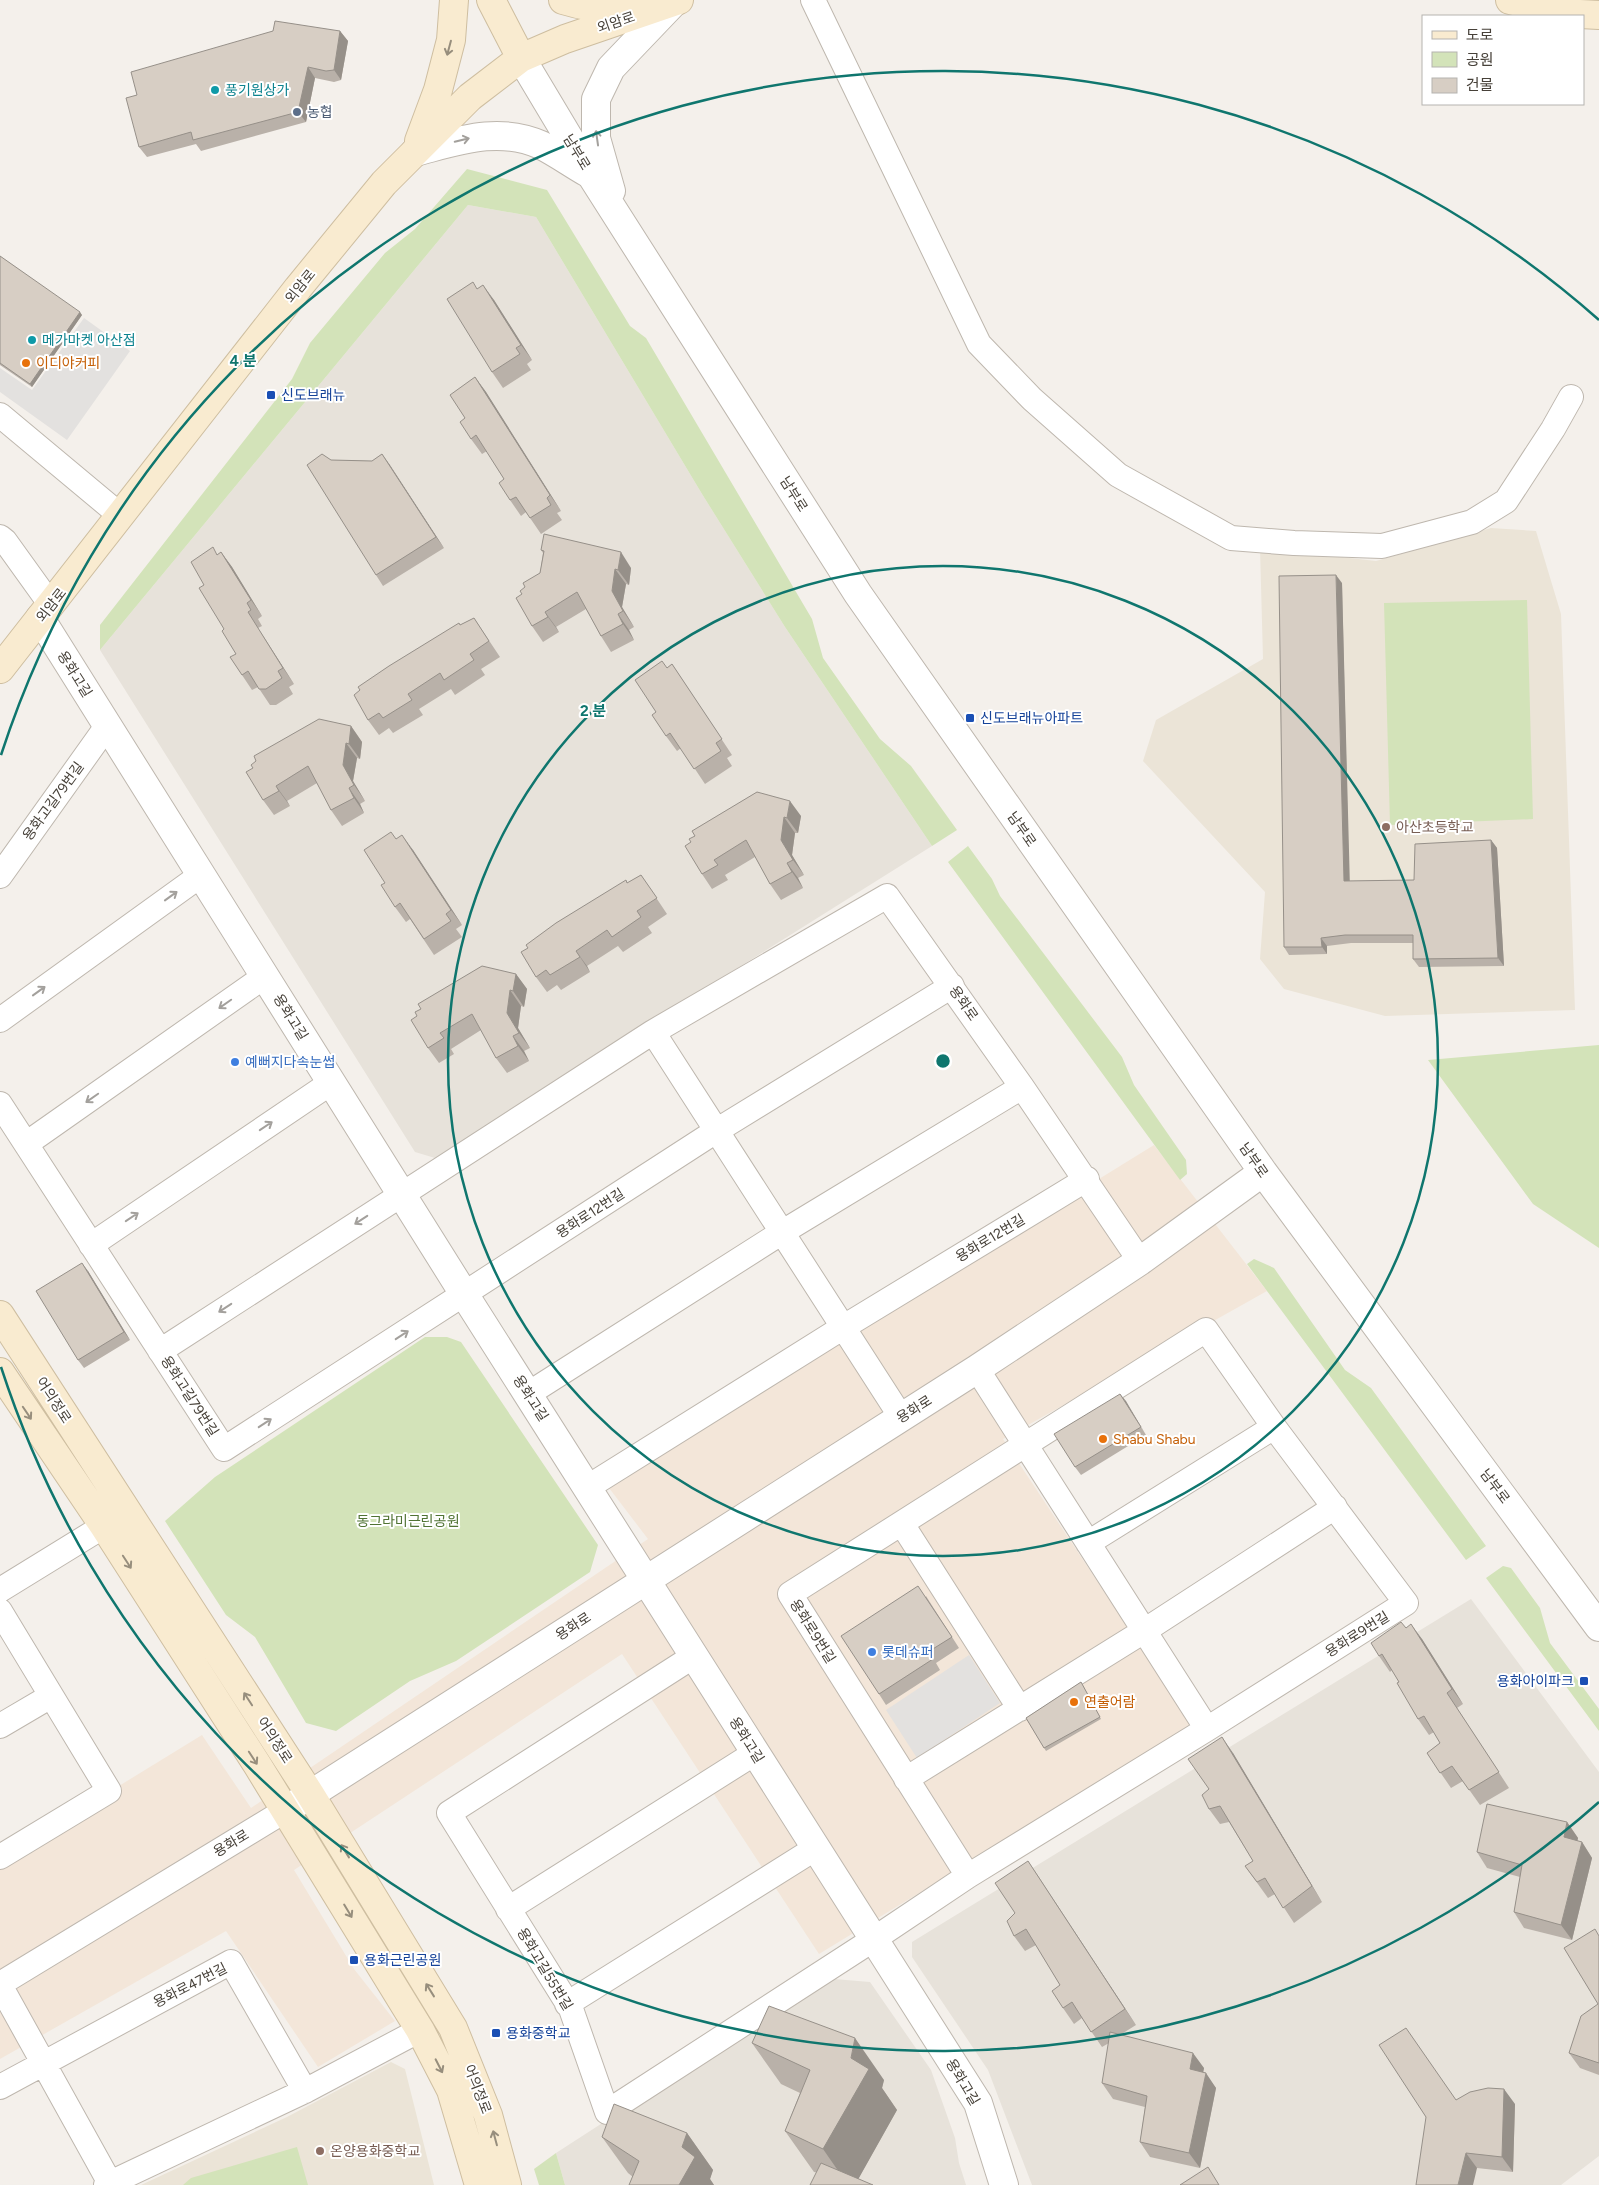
<svg xmlns="http://www.w3.org/2000/svg" width="1599" height="2185" font-family="Figtree,'Noto Sans KR',sans-serif">
<style>
.residential{fill:#e7e2da}
.commercial{fill:#f3e6d9}
.education{fill:#ebe4d7}
.green{fill:#d3e3b9}
.parking{fill:#e3e1df}
.lines{fill:none;stroke-linecap:round;stroke-linejoin:round}
.minor-casing{stroke:#beb7ae;stroke-width:26}
.tertiary-casing{stroke:#beb7ae;stroke-width:30}
.secondary-casing{stroke:#cebea0;stroke-width:30}
.minor{stroke:#fff;stroke-width:24}
.tertiary{stroke:#fff;stroke-width:28}
.secondary{stroke:#f9ebd0;stroke-width:28}
.wall{fill:#b9b1a9}
.shaded-wall{fill:#969089}
.building{fill:#d7cec4;stroke:#969089}
.oneway{stroke:#978e7d}
.oneway2{stroke:#a3a09c}
.ring{fill:none;stroke:#0f766e;stroke-width:2.5}
.culture-dot{fill:#0f9aa8;stroke:#fff;stroke-width:2}
.service-dot{fill:#5c6f8a;stroke:#fff;stroke-width:2}
.food-dot{fill:#e8710a;stroke:#fff;stroke-width:2}
.transit-dot{fill:#1a4fb4;stroke:#fff;stroke-width:2}
.education-dot{fill:#8d6e63;stroke:#fff;stroke-width:2}
.shop-dot{fill:#3f7fe0;stroke:#fff;stroke-width:2}
.labels{text-anchor:middle;stroke-width:4;stroke-linejoin:round;paint-order:stroke}
.street-label{font-size:14px;fill:#474139;stroke:#fff}
.culture-label{font-size:14px;fill:#0d838f;stroke:#fff;text-anchor:start}
.service-label{font-size:14px;fill:#4e5e75;stroke:#fff;text-anchor:start}
.food-label{font-size:14px;fill:#c56008;stroke:#fff;text-anchor:start}
.transit-label{font-size:14px;fill:#164399;stroke:#fff;text-anchor:start}
.education-label{font-size:14px;fill:#785e54;stroke:#fff;text-anchor:start}
.shop-label{font-size:14px;fill:#366cbe;stroke:#fff;text-anchor:start}
.park-label{font-size:14px;fill:#507333;stroke:#fff}
.centre{fill:#0f766e;stroke:#fff;stroke-width:2.5}
.ring-label{font-size:15px;text-anchor:middle;font-weight:bold;fill:#0f766e;stroke:#fff;stroke-width:4;stroke-linejoin:round;paint-order:stroke}
</style>
<rect width="100%" height="100%" fill="#f4f0eb"/>
<!-- residential -->
<path class="residential" d="M468 205 536 217 702 494 785 627 932 846 435 1158 415 1152 100 650Z
M1471 1599 1599 1772V2156L1561 2185H1032L988 2070 912 1957V1942Z
M822 1978 870 1982 931 2070 955 2138 959 2163 966 2185H565L556 2153 703 2058Z"/>
<!-- commercial -->
<path class="commercial" d="M1154 1145 1267 1291 1003 1439 1193 1726 819 1954 622 1654 294 1870 354 1969 395 2021 318 2067 226 1931 0 2059V1859L202 1735 251 1808 648 1539 606 1484Z"/>
<!-- education -->
<path class="education" d="M1491 528 1536 531 1561 614 1575 1010 1385 1016 1284 989 1260 959 1265 892 1143 761 1156 720 1263 659 1260 548 1376 561Z
M391 2062 405 2069 434 2185H141L287 2117Z"/>
<!-- green -->
<path class="green" d="M467 169 547 190 630 326 646 338 812 619 823 658 880 739 911 766 957 830 932 846 785 627 702 494 536 217 468 205 100 650V625L292 379 310 343 385 253 415 229Z
M1527 600 1533 819 1390 825 1384 603Z
M968 846 992 879 1000 896 1122 1057 1134 1085 1186 1160 1187 1174 1180 1180 948 862Z
M1599 1045V1248L1533 1204 1428 1060Z
M1254 1259 1274 1268 1345 1370 1371 1388 1486 1546 1466 1560 1247 1264Z
M425 1337H447L461 1342 598 1545 590 1572 456 1661 410 1681 336 1731 306 1723 255 1637 226 1615 165 1521 215 1477Z
M1503 1566 1511 1568 1540 1608 1550 1643 1599 1709V1731L1486 1578Z
M297 2147 308 2185H183L191 2178Z
M556 2153 565 2185H539L534 2169Z"/>
<!-- parking -->
<path class="parking" d="M84 318 130 351 67 440 0 392V368L32 390Z
M969 1655 1000 1703 917 1758 886 1710Z"/>
<g class="lines">
<defs>
<path id="minor" d="M813 0 979 344 1032 399 1118 475 1231 538 1294 543 1382 546 1472 522 1506 501 1553 429 1571 397
M0 415 121 516
M0 537 5 541 51 605
M0 876 107 726
M0 1020 201 875
M653 1032 901 1417
M0 1104 224 1449 716 1131 952 986
M26 1144 265 976
M91 1245 332 1082
M160 1351 653 1032 887 896 1022 1087 1140 1261
M977 1369 1207 1729
M528 1394 781 1233 1022 1087
M588 1487 842 1328 1087 1179
M902 1524 1020 1709
M1088 1543 1274 1427
M0 1590 104 1526
M0 1611 109 1791 0 1857
M694 1656 449 1813 571 2009 607 2112 874 1939 968 1876 1207 1729 1406 1603 1274 1427 1206 1330 790 1594 968 1876
M0 1726 51 1696
M906 1779 1144 1631 1335 1507
M508 1909 755 1753
M0 1984 286 1810
M0 1985 111 2185
M567 2004 816 1848
M0 2087 231 1962 305 2091
M106 2185 305 2091 420 2030"/>
<path id="tertiary" d="M521 58 591 175 858 594 1263 1172 1599 1627
M415 152C458 141 498 126 541 145 557 153 572 164 588 173
M611 191 596 138V99L611 68 675 1
M40 618 464 1294 978 2103 1004 2185
M286 1810 977 1369 1140 1261 1263 1172"/>
<path id="secondary" d="M491 0 521 58
M563 0C586 7 613 11 637 7
M1510 0 1561 13 1599 15
M419 141 438 90 451 40 454 0
M0 669 298 288 384 183 470 97 521 58 565 39 679 0
M0 1315 310 1794 453 2028 488 2115 507 2185
M0 1372 104 1526 258 1766 420 2030 451 2090 479 2185"/>
</defs>
<!-- minor casing -->
<use href="#minor" class="minor-casing"/>
<!-- tertiary casing -->
<use href="#tertiary" class="tertiary-casing"/>
<!-- secondary casing -->
<use href="#secondary" class="secondary-casing"/>
<!-- minor -->
<use href="#minor" class="minor"/>
<!-- tertiary -->
<use href="#tertiary" class="tertiary"/>
<!-- secondary -->
<use href="#secondary" class="secondary"/>
</g>
<!-- wall -->
<path class="wall" d="M340 31 348 41 341 80 334 82 315 78 306 122 201 151 196 144 147 157 139 147 137 95Z
M0 256 82 315 32 387 0 365Z
M478 289 494 300 532 360 527 364 531 370 503 388 492 372Z
M475 377 486 392 561 511 557 513 562 520 541 534 526 512 521 516 510 500 504 479 487 451 482 454 471 439 465 418Z
M382 454 444 548 383 586 376 575 331 460 372 461Z
M541 550 631 568 629 585 626 584 622 607 634 627 629 630 634 640 611 652 601 636 586 609 556 627 559 632 543 642 532 626 525 587 540 573 543 553Z
M221 552 232 567 262 616 258 619 262 626 258 628 294 684 289 687 293 694 276 705H270L258 687 252 690 242 675 236 654 204 585 218 554Z
M1342 583 1349 881 1414 880 1491 840 1497 848 1504 966 1419 967 1413 959V943H1351L1327 946V954L1289 955 1284 947Z
M474 618 500 657 481 669 485 675 455 695 451 689 419 709 423 715 393 733 389 728 379 735 368 720 460 625Z
M672 664 732 755 727 758 732 766 705 784 681 748 677 751 666 736 656 712 667 668Z
M351 726 362 742 360 759 357 758 353 781 365 801 360 804 364 813 342 826 331 810 317 783 287 801 290 806 274 815 263 800 253 768Z
M757 792 801 816 798 833H795L792 855 804 875 798 878 803 888 781 900 770 884 755 857 725 875 728 880 712 889 702 874 695 836Z
M396 839 413 850 462 925 456 929 462 937 434 955 410 919 406 922 395 907 385 883Z
M641 875 667 914 648 927 652 933 623 952 618 946 587 966 590 972 561 990 557 985 547 992 536 977 628 883Z
M516 974 527 989 524 1007 521 1006 518 1028 530 1048 524 1051 529 1061 507 1073 496 1058 481 1030 451 1049 454 1054 439 1063 428 1048 417 1016Z
M88 1271 130 1340 84 1368 78 1360Z
M1120 1394 1146 1435 1081 1475 1075 1467Z
M926 1596 959 1648 936 1663 940 1670 886 1705 879 1694Z
M1406 1628 1422 1639 1463 1704 1457 1708 1509 1788 1480 1805 1463 1781 1451 1788 1427 1753 1440 1743 1434 1732 1429 1735 1418 1719 1399 1682 1392 1670 1390 1672 1379 1656Z
M1081 1682 1101 1719 1046 1751 1026 1718Z
M1233 1753 1322 1902 1294 1923 1275 1894 1268 1898 1245 1866 1253 1861 1229 1822 1220 1824 1209 1809V1789Z
M1567 1822 1578 1838 1577 1841 1582 1842 1592 1858 1572 1940 1524 1928 1514 1912 1520 1877 1487 1868 1477 1852Z
M1028 1861 1136 2025 1120 2035 1204 2068 1203 2072 1216 2088 1200 2168 1150 2157 1140 2142 1145 2107 1113 2099 1102 2083 1109 2043 1102 2047 1082 2018 1074 2024 1063 2008 1060 1985 1036 1945 1025 1951 1014 1936 1015 1913Z
M1599 1936V2075L1580 2068 1569 2053 1598 2004Z
M752 2043 884 2080 882 2088 897 2110 858 2179 814 2172 785 2131 800 2093 781 2084Z
M1456 2100 1515 2104 1513 2172 1477 2168 1416 2185Z
M687 2133 713 2170 710 2179 714 2185H629L633 2177 628 2173 602 2137Z"/>
<!-- shaded-wall -->
<path class="shaded-wall" d="M340 31 348 41 341 80 334 70Z
M308 67 315 78 306 122 298 112Z
M483 285 494 300 532 360 521 345Z
M80 312 82 315 32 387 30 384Z
M475 377 486 392 561 511 550 495Z
M382 454 390 465 444 548 436 537Z
M221 552 232 567 262 616 251 600Z
M621 552 631 568 629 585 618 570Z
M615 569 626 584 622 607 634 627 623 611 612 591Z
M1336 575 1342 583 1350 889 1344 881Z
M248 612 258 628 294 684 283 668Z
M545 612 556 627 559 632 548 617Z
M618 614 629 630 634 640 623 624Z
M351 726 362 742 360 759 349 744Z
M346 743 357 758 353 781 365 801 354 785 343 765Z
M276 786 287 801 290 806 279 791Z
M349 788 360 804 364 813 354 798Z
M790 801 801 816 798 833 787 818Z
M784 817 795 833 792 855 804 875 793 860 781 840Z
M402 835 413 850 462 925 451 910Z
M1491 840 1497 848 1504 966 1498 958Z
M787 863 798 878 803 888 792 872Z
M1321 938 1327 946V954L1322 947Z
M576 951 587 966 590 972Z
M516 974 527 989 524 1007 513 991Z
M510 990 521 1006 518 1028 530 1048 519 1033 507 1013Z
M513 1036 524 1051 529 1061 518 1046Z
M82 1263 88 1271 130 1340 124 1332Z
M1120 1394 1126 1401 1146 1435 1141 1427Z
M1411 1624 1422 1639 1463 1704 1452 1689Z
M1222 1737 1233 1753 1322 1902 1312 1886Z
M1567 1822 1578 1838 1575 1852 1564 1837Z
M1582 1842 1592 1858 1572 1940 1561 1925Z
M1028 1861 1038 1876 1136 2025 1125 2009Z
M855 2038 884 2080 882 2088 897 2110 855 2185H848L823 2149 851 2058Z
M1193 2053 1204 2068 1201 2084 1190 2069Z
M1206 2073 1216 2088 1200 2168 1189 2153Z
M1504 2089 1515 2104 1513 2172 1502 2157Z
M687 2133 713 2170 710 2179 714 2185H679L682 2147Z
M1466 2153 1477 2168 1473 2185H1458Z"/>
<!-- building -->
<path class="building" d="M275 21 340 31 334 70 326 71 308 67 298 112 193 140 191 132 139 147 126 98 137 95 131 72 273 31Z
M0 256 80 312 30 384 0 363Z
M473 282 477 289 483 285 521 345 516 348 520 354 492 372 447 299Z
M475 377 550 495 547 498 551 505 530 518 516 497 510 500 499 483 504 479 476 435 471 439 460 422 465 418 450 395Z
M322 454 331 460 372 461 382 454 436 537 376 575 307 465Z
M544 534 621 552 618 570 615 569 612 591 623 611 618 614 623 624 601 636 577 592 545 612 548 617 532 626 516 598 522 594 520 591 525 587 523 583 540 573 544 551 541 550Z
M213 547 217 555 221 552 251 600 247 603 251 610 248 612 283 668 278 671 282 678 266 689H259L248 671 242 675 230 657 236 654 222 631 224 629 199 588 204 585 191 562Z
M1336 575 1344 881 1414 880 1415 844 1491 840 1498 958 1413 959V935H1345L1321 938 1322 947H1284L1279 576Z
M474 618 489 641 470 654 474 660 444 680 440 673 408 694 412 700 383 718 379 713 368 720 354 695 360 690 358 687 389 666 459 623 460 625Z
M662 661 667 668 672 664 722 739 716 743 721 751 694 769 670 733 666 736 652 715 656 712 635 680Z
M319 719 351 726 349 744 346 743 343 765 354 785 349 788 354 798 331 810 308 766 276 786 279 791 263 800 246 772 253 768 251 765 256 761 254 756Z
M757 792 790 801 787 818 784 817 781 840 793 860 787 863 792 872 770 884 746 840 714 860 718 865 702 874 685 846 691 842 689 839 695 836 692 831Z
M391 832 396 839 402 835 451 910 446 914 451 921 424 939 400 903 395 907 381 885 385 883 364 850Z
M641 875 657 898 637 911 641 917 612 937 607 930 576 951 580 957 550 975 546 970 536 977 521 952 528 948 526 945 556 923 626 880 627 883Z
M482 966 516 974 513 991 510 990 507 1013 519 1033 513 1036 518 1046 496 1058 472 1014 440 1033 444 1038 428 1048 411 1020 417 1016 415 1012 421 1009 418 1004Z
M82 1263 124 1332 78 1360 36 1291Z
M1120 1394 1141 1427 1075 1467 1054 1434Z
M918 1586 952 1637 928 1652 933 1659 879 1694 841 1636Z
M1401 1622 1406 1628 1411 1624 1452 1689 1447 1693 1499 1772 1469 1790 1452 1766 1440 1773 1427 1753 1440 1743 1424 1716 1418 1719 1397 1683 1399 1682 1382 1654 1379 1656 1371 1643Z
M1081 1682 1100 1717 1044 1748 1026 1718Z
M1222 1737 1312 1886 1283 1908 1265 1878 1257 1882 1245 1866 1253 1861 1220 1806 1209 1809 1202 1795 1209 1789 1188 1759Z
M1487 1804 1567 1822 1564 1837 1582 1842 1561 1925 1514 1912 1522 1865 1477 1852Z
M1028 1861 1125 2009 1091 2032 1072 2002 1063 2008 1052 1991 1060 1985 1026 1929 1014 1936 1007 1921 1015 1913 995 1883Z
M1595 1929 1599 1936V2063L1569 2053 1581 2016 1598 2004 1564 1948Z
M769 2006 855 2038 851 2058 869 2069 823 2149 785 2131 810 2070 752 2043Z
M1406 2028 1456 2100 1470 2092 1488 2088 1504 2089 1502 2157 1466 2153 1458 2185H1416L1426 2117 1379 2045Z
M1110 2032 1193 2053 1190 2069 1206 2073 1189 2153 1140 2142 1147 2096 1102 2083Z
M614 2104 687 2133 682 2147 695 2157 679 2185H629L639 2161 602 2137Z
M821 2163 873 2185H810Z
M1208 2167 1219 2185H1180Z"/>
<!-- one-way arrows -->
<defs><path id="oneway-shaft" d="M-6 0H5M1.5-3L5.5 0L1.5 3" fill="none" stroke-width="1.6" stroke-linecap="round" stroke-linejoin="round" transform="scale(1.25)"/></defs>
<g class="oneway">
<use href="#oneway-shaft" transform="translate(449 48) rotate(105)"/>
<use href="#oneway-shaft" transform="translate(27 1413) rotate(56)"/>
<use href="#oneway-shaft" transform="translate(127 1562) rotate(57)"/>
<use href="#oneway-shaft" transform="translate(248 1699) rotate(-123)"/>
<use href="#oneway-shaft" transform="translate(253 1758) rotate(57)"/>
<use href="#oneway-shaft" transform="translate(345 1851) rotate(-122)"/>
<use href="#oneway-shaft" transform="translate(348 1911) rotate(59)"/>
<use href="#oneway-shaft" transform="translate(430 1990) rotate(-122)"/>
<use href="#oneway-shaft" transform="translate(439 2066) rotate(63)"/>
<use href="#oneway-shaft" transform="translate(495 2138) rotate(-105)"/>
</g>
<g class="oneway2">
<use href="#oneway-shaft" transform="translate(597 138) rotate(-98)"/>
<use href="#oneway-shaft" transform="translate(462 140) rotate(-14)"/>
<use href="#oneway-shaft" transform="translate(171 896) rotate(-36)"/>
<use href="#oneway-shaft" transform="translate(39 991) rotate(-36)"/>
<use href="#oneway-shaft" transform="translate(225 1004) rotate(145)"/>
<use href="#oneway-shaft" transform="translate(92 1098) rotate(145)"/>
<use href="#oneway-shaft" transform="translate(266 1126) rotate(-34)"/>
<use href="#oneway-shaft" transform="translate(132 1217) rotate(-34)"/>
<use href="#oneway-shaft" transform="translate(361 1220) rotate(147)"/>
<use href="#oneway-shaft" transform="translate(225 1308) rotate(147)"/>
<use href="#oneway-shaft" transform="translate(402 1335) rotate(-33)"/>
<use href="#oneway-shaft" transform="translate(265 1423) rotate(-33)"/>
</g>
<!-- distance rings -->
<g class="ring">
<circle cx="943" cy="1061" r="495"/>
<path d="M1599 1802A990 990 0 0 1 1 1367M1 755A990 990 0 0 1 1599 320"/>
</g>
<!-- markers -->
<g class="culture-dot">
<circle cx="215" cy="90" r="5"/>
<circle cx="32" cy="340" r="5"/>
</g>
<circle class="service-dot" cx="297" cy="112" r="5"/>
<g class="food-dot">
<circle cx="26" cy="363" r="5"/>
<circle cx="1103" cy="1439" r="5"/>
<circle cx="1074" cy="1702" r="5"/>
</g>
<g class="transit-dot">
<rect x="266" y="390" width="10" height="10" rx="2.5"/>
<rect x="965" y="713" width="10" height="10" rx="2.5"/>
<rect x="1579" y="1676" width="10" height="10" rx="2.5"/>
<rect x="349" y="1955" width="10" height="10" rx="2.5"/>
<rect x="491" y="2028" width="10" height="10" rx="2.5"/>
</g>
<g class="education-dot">
<circle cx="1386" cy="827" r="5"/>
<circle cx="320" cy="2151" r="5"/>
</g>
<g class="shop-dot">
<circle cx="235" cy="1062" r="5"/>
<circle cx="872" cy="1652" r="5"/>
</g>
<g class="labels">
<!-- street labels -->
<g class="street-label">
<text transform="translate(616 22) rotate(-19)" y="5">외암로</text>
<text transform="translate(577 152) rotate(59)" y="5">남부로</text>
<text transform="translate(300 286) rotate(-51)" y="5">외암로</text>
<text transform="translate(794 494) rotate(58)" y="5">남부로</text>
<text transform="translate(51 605) rotate(-52)" y="5">외암로</text>
<text transform="translate(75 674) rotate(58)" y="5">용화고길</text>
<text transform="translate(53 801) rotate(-54)" y="5">용화고길79번길</text>
<text transform="translate(1022 829) rotate(55)" y="5">남부로</text>
<text transform="translate(964 1003) rotate(55)" y="5">용화로</text>
<text transform="translate(291 1017) rotate(58)" y="5">용화고길</text>
<text transform="translate(1254 1160) rotate(55)" y="5">남부로</text>
<text transform="translate(590 1213) rotate(-33)" y="5">용화로12번길</text>
<text transform="translate(990 1238) rotate(-31)" y="5">용화로12번길</text>
<text transform="translate(190 1396) rotate(57)" y="5">용화고길79번길</text>
<text transform="translate(531 1398) rotate(57)" y="5">용화고길</text>
<text transform="translate(54 1400) rotate(57)" y="5">어의정로</text>
<text transform="translate(914 1409) rotate(-32)" y="5">용화로</text>
<text transform="translate(1495 1486) rotate(53)" y="5">남부로</text>
<text transform="translate(573 1626) rotate(-33)" y="5">용화로</text>
<text transform="translate(813 1631) rotate(58)" y="5">용화로9번길</text>
<text transform="translate(1357 1634) rotate(-32)" y="5">용화로9번길</text>
<text transform="translate(275 1740) rotate(57)" y="5">어의정로</text>
<text transform="translate(747 1740) rotate(58)" y="5">용화고길</text>
<text transform="translate(231 1843) rotate(-31)" y="5">용화로</text>
<text transform="translate(545 1969) rotate(59)" y="5">용화고길55번길</text>
<text transform="translate(190 1985) rotate(-27)" y="5">용화로47번길</text>
<text transform="translate(963 2082) rotate(59)" y="5">용화고길</text>
<text transform="translate(478 2089) rotate(69)" y="5">어의정로</text>
</g>
<!-- culture labels -->
<g class="culture-label">
<text x="225" y="95">풍기원상가</text>
<text x="42" y="345">메가마켓 아산점</text>
</g>
<!-- service labels -->
<g class="service-label">
<text x="307" y="117">농협</text>
</g>
<!-- food labels -->
<g class="food-label">
<text x="36" y="368">이디야커피</text>
<text x="1113" y="1444">Shabu Shabu</text>
<text x="1084" y="1707">연출어람</text>
</g>
<!-- transit labels -->
<g class="transit-label">
<text x="281" y="400">신도브래뉴</text>
<text x="980" y="723">신도브래뉴아파트</text>
<text x="1574" y="1686" text-anchor="end">용화아이파크</text>
<text x="364" y="1965">용화근린공원</text>
<text x="506" y="2038">용화중학교</text>
</g>
<!-- education labels -->
<g class="education-label">
<text x="1396" y="832">아산초등학교</text>
<text x="330" y="2156">온양용화중학교</text>
</g>
<!-- shop labels -->
<g class="shop-label">
<text x="245" y="1067">예뻐지다속눈썹</text>
<text x="882" y="1657">롯데슈퍼</text>
</g>
<!-- park labels -->
<g class="park-label">
<text x="408" y="1526">동그라미근린공원</text>
</g>
</g>
<circle cx="943" cy="1061" r="8" class="centre"/>
<g class="ring-label">
<text x="243" y="366">4 분</text>
<text x="593" y="716">2 분</text>
</g>
<!-- legend -->
<rect x="1422" y="15" width="162" height="90" fill="#ffffff" stroke="#b5b3b0"/>
<rect x="1432" y="31" width="25" height="8" fill="#f9ebd0" stroke="#b5b3b0"/>
<text x="1466" y="40" font-size="15" fill="#474139">도로</text>
<rect x="1432" y="52" width="25" height="15" fill="#d3e3b9" stroke="#b5b3b0"/>
<text x="1466" y="65" font-size="15" fill="#474139">공원</text>
<rect x="1432" y="78" width="25" height="15" fill="#d7cec4" stroke="#b5b3b0"/>
<text x="1466" y="90" font-size="15" fill="#474139">건물</text>
</svg>
